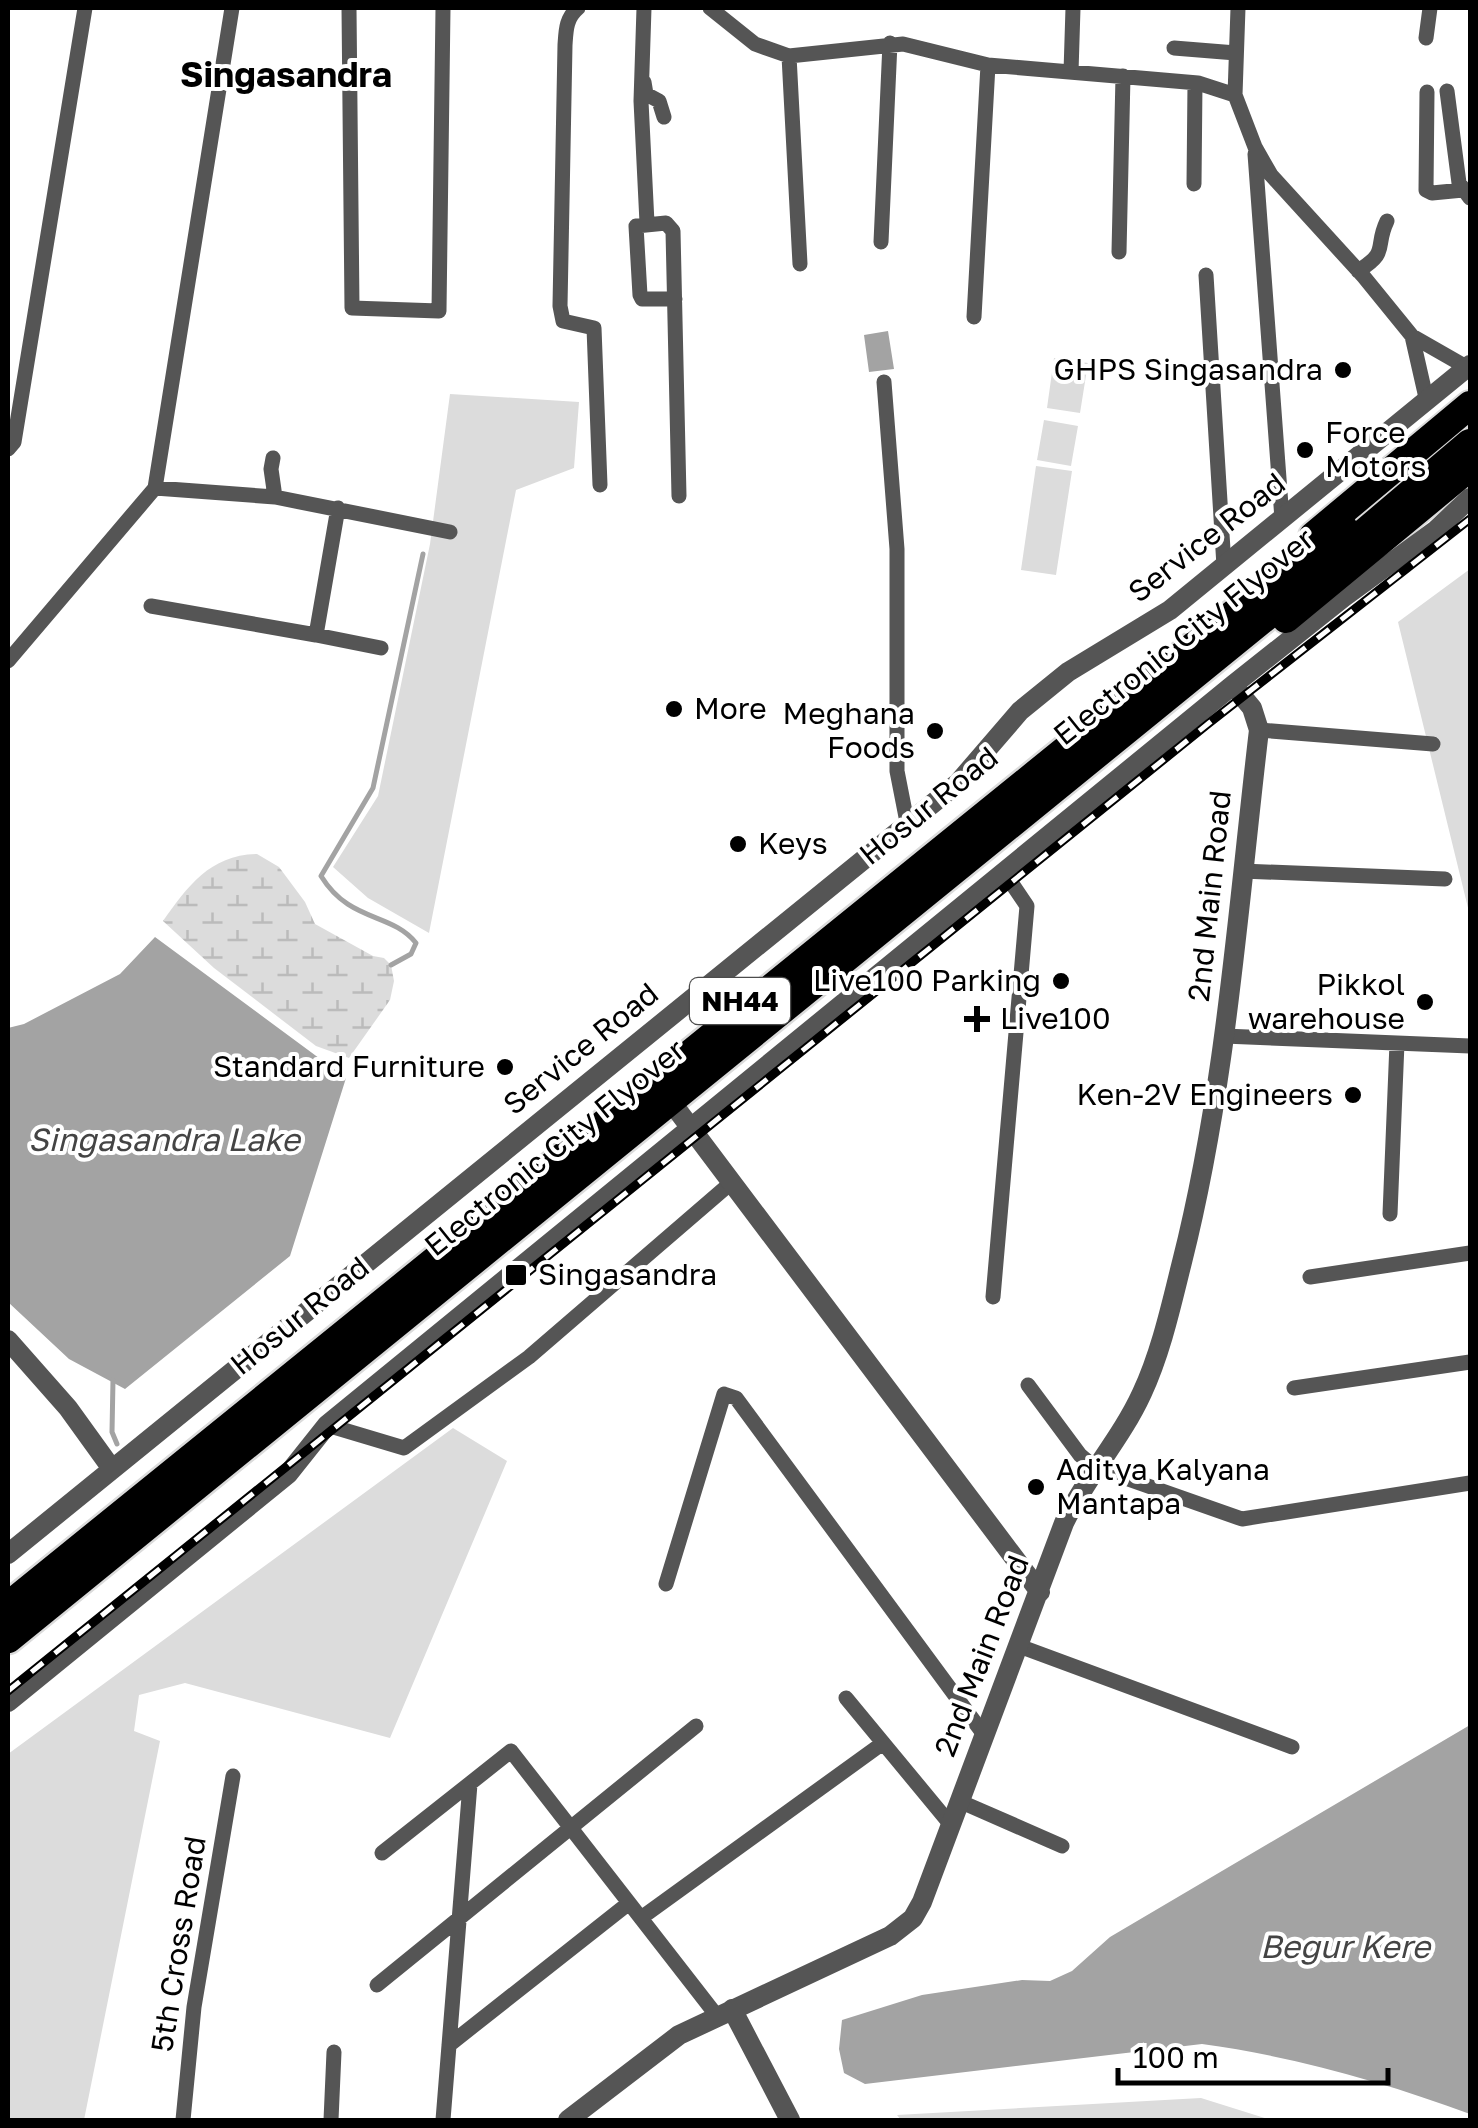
<svg xmlns="http://www.w3.org/2000/svg" width="1478" height="2128" font-family="'Golos Text',sans-serif">
<style>
.green{fill:#dcdcdc}
.wetland{fill:url(#wetland-marsh)}
.water{fill:#a3a3a3}
.lines{fill:none;stroke-linecap:round;stroke-linejoin:round}
.stream{stroke:#a3a3a3;stroke-width:5}
.trunk-casing{stroke:#dbdbdb;stroke-width:32}
.motorway-casing{stroke:#dbdbdb;stroke-width:35}
.minor{stroke:#555;stroke-width:15}
.tertiary{stroke:#555;stroke-width:20}
.trunk{stroke:#000;stroke-width:28}
.motorway{stroke:#000;stroke-width:30}
.rail-casing{stroke:#000;stroke-width:9}
.rail{stroke:#fff;stroke-width:5;stroke-dasharray:15;stroke-linecap:butt}
.poi-dot{fill:#000;stroke:#fff;stroke-width:4}
.labels{text-anchor:middle;stroke-width:8;stroke-linejoin:round;paint-order:stroke}
.shield{fill:#fff;stroke:#4c4c4c;stroke-width:2.5}
.shield-label{font-size:28px;font-weight:bold;fill:#000}
.poi-label{font-size:30px;fill:#000;stroke:#fff;text-anchor:end}
.street-label{font-size:30px;fill:#000;stroke:#fff}
.water-label{font-size:32px;font-style:italic;fill:#444;stroke:#fff}
.quarter-label{font-size:35px;font-weight:bold;fill:#000;stroke:#fff}
</style>
<defs>
<pattern id="wetland-marsh" width="20" height="14" patternUnits="userSpaceOnUse" patternTransform="scale(2.5)"><rect width="20" height="14" fill="#dcdcdc"/><path d="M1 5h8M5 5V1M11 12h8M15 12V8" fill="none" stroke="#bbb"/></pattern>
</defs>
<rect width="100%" height="100%" fill="#fff"/>
<!-- green -->
<path class="green" d="M1054 358 1088 363 1080 413 1047 408Z
M450 394 579 402 574 468 516 490 429 933 368 898 333 867 378 796 430 544Z
M1044 420 1078 426 1071 466 1037 460Z
M1036 466 1072 471 1056 575 1021 570Z
M1470 569V916L1398 622Z
M453 1428 507 1461 390 1738 185 1683 139 1695 134 1731 160 1741 84 2120H8V1754Z
M1201 2098 1271 2120H901L897 2115Z"/>
<!-- wetland -->
<path class="wetland" d="M257 854 279 867 305 902 315 924 373 956 384 958 391 965 394 981 390 1000 349 1058 316 1046 214 968 163 921C188 886 210 855 257 854Z"/>
<!-- water -->
<path class="water" d="M888 331 894 369 869 372 864 335Z
M155 937 346 1078 290 1256 125 1389 69 1359 8 1302V1028L24 1024 120 974Z
M1470 1725V2114C1387 2083 1291 2056 1202 2044L865 2084 844 2073 839 2049 842 2020 922 1995 1022 1980 1050 1981 1072 1971 1110 1937Z"/>
<g class="lines">
<!-- stream -->
<path class="stream" d="M391 965 411 954 416 943C391 912 350 923 321 876L373 788 423 554
M113 1380 112 1432 117 1444"/>
<defs>
<path id="trunk" d="M1313 536 1470 405
M1286 619 1470 467"/>
<path id="motorway" d="M8 1607 1342 527
M8 1638 1300 588 1470 444"/>
</defs>
<!-- trunk casing -->
<use href="#trunk" class="trunk-casing"/>
<!-- motorway casing -->
<use href="#motorway" class="motorway-casing"/>
<!-- minor -->
<path class="minor" d="M349 8 352 308 439 311 443 8
M578 8C566 18 566 30 565 45L560 306 563 321 594 328 600 485
M644 8 641 101 647 223
M710 8 755 44 789 56 903 44 988 65 1198 83 1235 95
M1238 8 1235 95 1255 147 1271 175 1364 277 1412 336 1468 368
M1426 38 1430 8
M1174 48 1236 53
M789 56 800 264
M1071 72 1073 8
M644 82 646 94 659 101 664 117
M1447 91 1459 183 1470 198
M1427 92 1426 190 1432 193 1463 190
M1255 154 1282 519
M1194 184 1195 83
M881 242 890 43
M1119 252 1123 76
M1358 271C1390 251 1374 248 1387 221
M1206 275 1224 566
M675 299H642L640 295 636 226 666 223 673 231 679 496
M974 317 988 65
M1412 336 1427 402
M884 382 897 549V771L907 822
M8 449 14 442 85 8
M273 458 271 469 275 497
M155 488 275 497 450 532
M151 606 316 635 338 508
M316 635 381 648
M8 661 155 488 232 8
M1259 730 1433 744
M1242 871 1445 879
M1224 1036 1470 1046
M1390 1214 1397 1043
M1310 1277 1470 1253
M993 1297 1027 906 1004 872
M1028 1385 1080 1455 1094 1467 1242 1519 1470 1483
M1294 1388 1470 1362
M327 1425 404 1448 529 1357 732 1182
M666 1584 724 1394 736 1398 985 1736
M1019 1646 1292 1747
M846 1698 951 1825
M959 1801 1062 1846
M382 1853 511 1751 717 2016
M641 1918 883 1743
M377 1985 696 1726
M449 2045 629 1903
M183 2120 194 2007 233 1776
M331 2120 334 2052
M443 2120 470 1784"/>
<!-- tertiary -->
<path class="tertiary" d="M678 1111 1040 1592
M8 1340 68 1408 112 1469
M8 1554 958 783 1020 711 1068 672 1170 610 1470 365
M8 1702 288 1474 327 1425 1233 685 1344 597 1436 530 1470 498
M732 2009 790 2120
M568 2120 679 2035 890 1936 913 1918 922 1902 1064 1523C1086 1477 1121 1439 1142 1393 1161 1352 1171 1306 1182 1262 1226 1088 1238 907 1259 730L1252 708 1233 685"/>
<!-- trunk -->
<use href="#trunk" class="trunk"/>
<!-- motorway -->
<use href="#motorway" class="motorway"/>
<defs>
<path id="rail" d="M8 1691 1209 723 1470 519"/>
</defs>
<!-- rail casing -->
<use href="#rail" class="rail-casing"/>
<!-- rail -->
<use href="#rail" class="rail"/>
</g>
<!-- markers -->
<g class="poi-dot">
<circle cx="1343" cy="370" r="10"/>
<circle cx="1305" cy="450" r="10"/>
<circle cx="674" cy="709" r="10"/>
<circle cx="935" cy="731" r="10"/>
<circle cx="738" cy="844" r="10"/>
<circle cx="1061" cy="981" r="10"/>
<circle cx="1425" cy="1002" r="10"/>
<path d="M972 1004h10v10h10v10h-10v10h-10v-10h-10v-10h10z"/>
<circle cx="505" cy="1067" r="10"/>
<circle cx="1353" cy="1095" r="10"/>
<rect x="504" y="1263" width="24" height="24" rx="5"/>
<circle cx="1036" cy="1487" r="10"/>
</g>
<g class="labels">
<!-- shield labels -->
<rect class="shield" x="690" y="978" width="100" height="46" rx="8"/>
<g class="shield-label">
<text x="740" y="1011">NH44</text>
</g>
<!-- poi labels -->
<g class="poi-label">
<text x="1323" y="380">GHPS Singasandra</text>
<text x="1325" y="443" text-anchor="start">Force<tspan x="1325" dy="34">Motors</tspan></text>
<text x="694" y="719" text-anchor="start">More</text>
<text x="915" y="724">Meghana<tspan x="915" dy="34">Foods</tspan></text>
<text x="758" y="854" text-anchor="start">Keys</text>
<text x="1041" y="991">Live100 Parking</text>
<text x="1405" y="995">Pikkol<tspan x="1405" dy="34">warehouse</tspan></text>
<text x="1000" y="1029" text-anchor="start">Live100</text>
<text x="485" y="1077">Standard Furniture</text>
<text x="1333" y="1105">Ken-2V Engineers</text>
<text x="538" y="1285" text-anchor="start">Singasandra</text>
<text x="1056" y="1480" text-anchor="start">Aditya Kalyana<tspan x="1056" dy="34">Mantapa</tspan></text>
</g>
<!-- street labels -->
<g class="street-label">
<text transform="translate(1207 538) rotate(-38)" y="10">Service Road</text>
<text transform="translate(1184 637) rotate(-39)" y="10">Electronic City Flyover</text>
<text transform="translate(929 806) rotate(-39)" y="10">Hosur Road</text>
<text transform="translate(1210 896) rotate(-84)" y="10">2nd Main Road</text>
<text transform="translate(581 1049) rotate(-39)" y="10">Service Road</text>
<text transform="translate(555 1148) rotate(-39)" y="10">Electronic City Flyover</text>
<text transform="translate(300 1316) rotate(-39)" y="10">Hosur Road</text>
<text transform="translate(982 1656) rotate(-69)" y="10">2nd Main Road</text>
<text transform="translate(179 1944) rotate(-81)" y="10">5th Cross Road</text>
</g>
<!-- water labels -->
<g class="water-label">
<text x="164" y="1151">Singasandra Lake</text>
<text x="1345" y="1958">Begur Kere</text>
</g>
<!-- quarter labels -->
<g class="quarter-label">
<text x="286" y="87">Singasandra</text>
</g>
</g>
<!-- border -->
<rect width="1478" height="2128" fill="none" stroke="#000000" stroke-width="20"/>
<!-- scale -->
<path d="M1118 2068v15h270v-15" fill="none" stroke="#000000" stroke-width="5"/>
<text x="1133" y="2068" font-size="30" fill="#000000" stroke="#ffffff" stroke-width="8" paint-order="stroke">100 m</text>
</svg>
